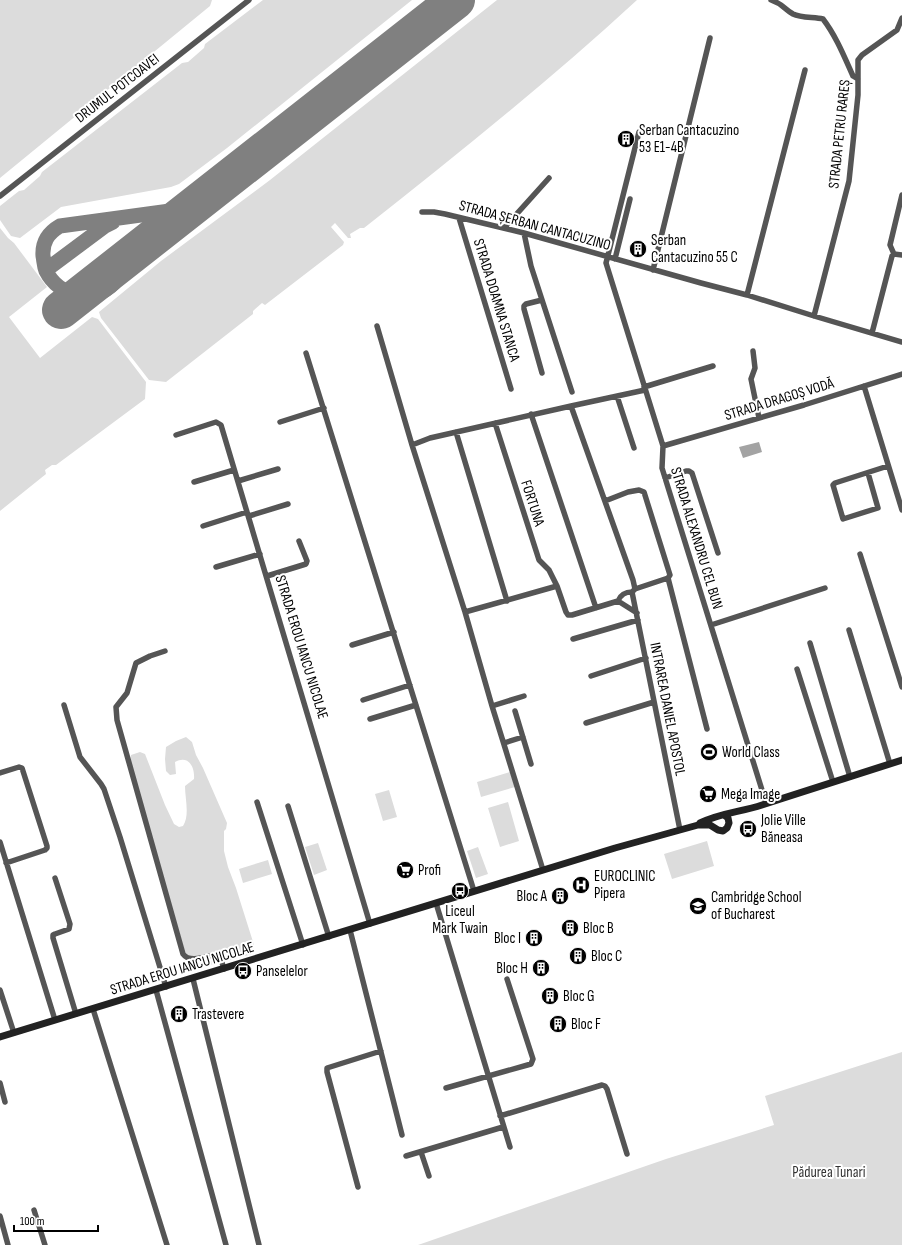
<svg xmlns="http://www.w3.org/2000/svg" width="902" height="1245" font-family="'Sofia Sans Condensed',sans-serif">
<style>
.green{fill:#dcdcdc}
.water{fill:#a3a3a3}
.lines{fill:none;stroke-linecap:round;stroke-linejoin:round}
.taxiway{stroke:#808080;stroke-width:15}
.runway{stroke:#808080;stroke-width:38}
.street{stroke:#555;stroke-width:5.5}
.secondary{stroke:#222;stroke-width:7}
.labels{text-anchor:middle;stroke-width:4;stroke-linejoin:round;paint-order:stroke}
.street-label{font-size:15px;fill:#000;stroke:#fff}
.poi-label{font-size:15px;fill:#000;stroke:#fff;text-anchor:start}
.park-label{font-size:15px;fill:#333;stroke:#fff}
</style>
<rect width="100%" height="100%" fill="#fff"/>
<!-- green -->
<path class="green" d="M0 0H212L210 6 0 178Z
M263 0H412L227 148 179 184 171 187 61 207 20 238 11 236 0 220V206L19 191 24 190 40 176 42 172 182 63 188 62 204 48 205 44Z
M497 0H637C550 80 457 155 364 228H360L350 234 351 238H348L335 223 331 227 344 242 343 245 265 305 262 303 253 311V314L166 382 149 380 101 318 99 312 161 261 270 180Z
M0 228 8 238 14 243 47 287 9 317 40 358 92 317 98 319 146 382 145 399 56 465H52L45 470 46 474 0 511Z
M186 737 192 742 196 755 203 768 227 823 226 829 224 831V851L228 867 236 888 254 945V950L252 954 230 960 190 970 130 760 131 755 140 752 145 754 165 805 174 824 179 827 183 826C190 815 185 799 185 786L194 779C195 766 188 755 175 762L176 774 170 775 166 771 165 759 166 747 176 741Z
M510 772 515 787 481 797 477 782Z
M389 790 397 817 383 821 375 794Z
M508 802 519 841 500 847 488 808Z
M707 841 714 866 672 879 664 854Z
M318 843 327 870 314 875 305 847Z
M478 847 488 874 476 878 467 851Z
M268 860 272 874 243 883 239 869Z
M902 1052V1245H418L666 1159 774 1125 765 1096Z"/>
<!-- water -->
<path class="water" d="M759 442 762 452 743 458 739 447Z"/>
<g class="lines">
<!-- taxiway -->
<path class="taxiway" d="M126 258C124 267 121 276 114 283 94 304 59 297 46 271 44 266 44 261 43 256 42 242 48 233 60 226L170 211 187 206 200 200
M46 270 105 226 113 222"/>
<!-- runway -->
<path class="runway" d="M61 310 456 0"/>
<!-- street -->
<path class="street" d="M771 0C783 4 784 9 793 14 801 18 814 17 823 19 836 36 844 56 853 76L858 79
M639 132 606 263 663 446 662 468 766 803
M0 196 249 0
M422 212H434L445 214 524 233 701 283 747 295 814 316 902 342
M459 218 511 389
M504 228 549 178
M524 233 531 266 572 392
M894 254 890 245 902 195
M615 259 630 199
M653 270 710 38
M747 295 805 70
M814 316 849 181 858 95V60L862 55 897 30 902 18
M377 326 412 445 465 612 492 706 543 870
M872 333 892 256 894 254 902 255
M753 351 755 368 751 379 759 418
M306 353 474 891
M542 373 524 309V306L526 304 542 300
M864 386 902 510
M644 387 713 366
M617 396 634 448
M571 406 645 390
M531 414 596 608
M280 422 324 408
M495 423 539 560 549 570 557 586 566 612 568 615H572L618 601C621 594 625 592 632 592L635 589 668 578 670 575 644 492 639 490 628 492 605 501
M456 432 507 601
M176 435 216 422 221 425 370 924
M412 445 430 438 571 406 633 580 635 589
M663 446 804 405 902 374
M868 473 878 508 843 519 833 485 835 483 888 466
M665 478 686 471H689L692 473 718 553
M238 481 278 469
M194 482 234 470
M249 516 288 504
M203 526 247 512
M860 554 902 687
M216 567 260 554
M267 576 306 564 307 561 299 541
M668 578 707 729
M632 592 680 830
M618 601 637 613
M465 612 557 586
M711 625 825 588
M849 630 890 764
M573 639 638 620
M810 643 850 777
M352 645 394 632
M165 651 150 656 136 663 127 693 116 707 117 720 183 954C190 964 209 955 218 954L220 956 224 969
M797 669 833 782
M591 676 646 658
M363 700 410 685
M64 705 80 757 101 784 104 789 120 837 166 987
M492 706 524 696
M515 711 531 764
M370 719 416 705
M586 723 654 702
M504 743 523 737
M0 773 19 767 22 768 47 846V848L45 850 6 863
M257 802 303 945
M288 806 329 937
M0 842 55 1020
M55 878 70 924 69 929 55 934 53 935V938L76 1014
M436 903 510 1147
M350 930 402 1135
M193 979 259 1245
M0 990 14 1033
M156 990 226 1245
M93 1009 167 1245
M0 1083 5 1102
M446 1088 531 1064 533 1059 507 979
M500 1116 602 1085 605 1086 607 1089 627 1154
M421 1152 429 1176
M406 1156 503 1127
M358 1187 327 1072V1068L381 1051
M34 1210 45 1245
M0 1216 8 1245"/>
<!-- secondary -->
<path class="secondary" d="M700 823C720 813 741 812 762 805 808 790 855 775 902 760
M0 1037 615 848 698 825H710L718 830 723 831 727 828 729 823 728 818 724 815"/>
</g>
<!-- icons -->
<defs>
<symbol id="building-disc" viewBox="-11 -11 22 22"><circle r="9.5" fill="#000" stroke="#fff"/><path d="M-4-6H4V6H1V3H-1V6H-4ZM-2.5-4.3h1.7v1.8h-1.7ZM.8-4.3h1.7v1.8H.8ZM-2.5-1h1.7V.8h-1.7ZM.8-1h1.7V.8H.8Z" fill="#fff"/></symbol>
<symbol id="stadium-disc" viewBox="-11 -11 22 22"><circle r="9.5" fill="#000" stroke="#fff"/><path d="M0-5a6.5 5 0 1 0 0 10a6.5 5 0 1 0 0-10ZM-3.5-1.8h7v3.6h-7Z" fill="#fff"/></symbol>
<symbol id="supermarket-disc" viewBox="-11 -11 22 22"><circle r="9.5" fill="#000" stroke="#fff"/><path d="M-6-5.5h2.5l.6 2H6L4.5 2H-2.5L-4.4-4H-6ZM-1.5 3.2a1.3 1.3 0 1 0 .1 0ZM3 3.2a1.3 1.3 0 1 0 .1 0Z" fill="#fff"/></symbol>
<symbol id="bus-disc" viewBox="-11 -11 22 22"><circle r="9.5" fill="#000" stroke="#fff"/><path d="M-5-6H5V4H4V6H2V4H-2V6H-4V4H-5ZM-3.5-4V0h7V-4ZM-3.5 1.2v1.5H-2V1.2ZM2 1.2v1.5H3.5V1.2Z" fill="#fff"/></symbol>
<symbol id="hospital-disc" viewBox="-11 -11 22 22"><circle r="9.5" fill="#000" stroke="#fff"/><path d="M-5-5h3v3.5h4V-5h3V5h-3V1.5h-4V5h-3Z" fill="#fff"/></symbol>
<symbol id="school-disc" viewBox="-11 -11 22 22"><circle r="9.5" fill="#000" stroke="#fff"/><path d="M0-5L7-2L0 1L-7-2ZM-4 1L0 2.5L4 1V4Q0 6-4 4Z" fill="#fff"/></symbol>
</defs>
<g fill-rule="evenodd">
<use href="#building-disc" x="616" y="129" width="20" height="20"/>
<use href="#building-disc" x="628" y="239" width="20" height="20"/>
<use href="#stadium-disc" x="699" y="742" width="20" height="20"/>
<use href="#supermarket-disc" x="698" y="784" width="20" height="20"/>
<use href="#bus-disc" x="738" y="819" width="20" height="20"/>
<use href="#supermarket-disc" x="395" y="860" width="20" height="20"/>
<use href="#hospital-disc" x="571" y="875" width="20" height="20"/>
<use href="#bus-disc" x="450" y="881" width="20" height="20"/>
<use href="#building-disc" x="550" y="886" width="20" height="20"/>
<use href="#school-disc" x="688" y="896" width="20" height="20"/>
<use href="#building-disc" x="560" y="918" width="20" height="20"/>
<use href="#building-disc" x="524" y="928" width="20" height="20"/>
<use href="#building-disc" x="568" y="946" width="20" height="20"/>
<use href="#building-disc" x="531" y="958" width="20" height="20"/>
<use href="#bus-disc" x="233" y="961" width="20" height="20"/>
<use href="#building-disc" x="540" y="986" width="20" height="20"/>
<use href="#building-disc" x="169" y="1004" width="20" height="20"/>
<use href="#building-disc" x="548" y="1014" width="20" height="20"/>
</g>
<g class="labels">
<!-- street labels -->
<g class="street-label">
<text transform="translate(117 88) rotate(-38)" y="5">DRUMUL POTCOAVEI</text>
<text transform="translate(839 134) rotate(-84)" y="5">STRADA PETRU RAREȘ</text>
<text transform="translate(535 225) rotate(15)" y="5">STRADA ȘERBAN CANTACUZINO</text>
<text transform="translate(497 300) rotate(73)" y="5">STRADA DOAMNA STANCA</text>
<text transform="translate(779 399) rotate(-17)" y="5">STRADA DRAGOȘ VODĂ</text>
<text transform="translate(533 503) rotate(72)" y="5">FORTUNA</text>
<text transform="translate(697 538) rotate(73)" y="5">STRADA ALEXANDRU CEL BUN</text>
<text transform="translate(302 647) rotate(73)" y="5">STRADA EROU IANCU NICOLAE</text>
<text transform="translate(668 709) rotate(79)" y="5">INTRAREA DANIEL APOSTOL</text>
<text transform="translate(182 968) rotate(-17)" y="5">STRADA EROU IANCU NICOLAE</text>
</g>
<!-- poi labels -->
<g class="poi-label">
<text x="639" y="135">Serban Cantacuzino<tspan x="639" dy="17">53 E1-4B</tspan></text>
<text x="651" y="245">Serban<tspan x="651" dy="17">Cantacuzino 55 C</tspan></text>
<text x="722" y="757">World Class</text>
<text x="721" y="799">Mega Image</text>
<text x="761" y="825">Jolie Ville<tspan x="761" dy="17">Băneasa</tspan></text>
<text x="418" y="875">Profi</text>
<text x="594" y="881">EUROCLINIC<tspan x="594" dy="17">Pipera</tspan></text>
<text x="547" y="901" text-anchor="end">Bloc A</text>
<text x="711" y="902">Cambridge School<tspan x="711" dy="17">of Bucharest</tspan></text>
<text x="460" y="916" text-anchor="middle">Liceul<tspan x="460" dy="17">Mark Twain</tspan></text>
<text x="583" y="933">Bloc B</text>
<text x="521" y="943" text-anchor="end">Bloc I</text>
<text x="591" y="961">Bloc C</text>
<text x="528" y="973" text-anchor="end">Bloc H</text>
<text x="256" y="976">Panselelor</text>
<text x="563" y="1001">Bloc G</text>
<text x="192" y="1019">Trastevere</text>
<text x="571" y="1029">Bloc F</text>
</g>
<!-- park labels -->
<g class="park-label">
<text x="829" y="1177">Pădurea Tunari</text>
</g>
</g>
<!-- scale -->
<path d="M14 1225v6h84v-6" fill="none" stroke="#000000" stroke-width="2"/>
<text x="20" y="1225" font-size="12" fill="#000000" stroke="#ffffff" stroke-width="3" paint-order="stroke">100 m</text>
</svg>
